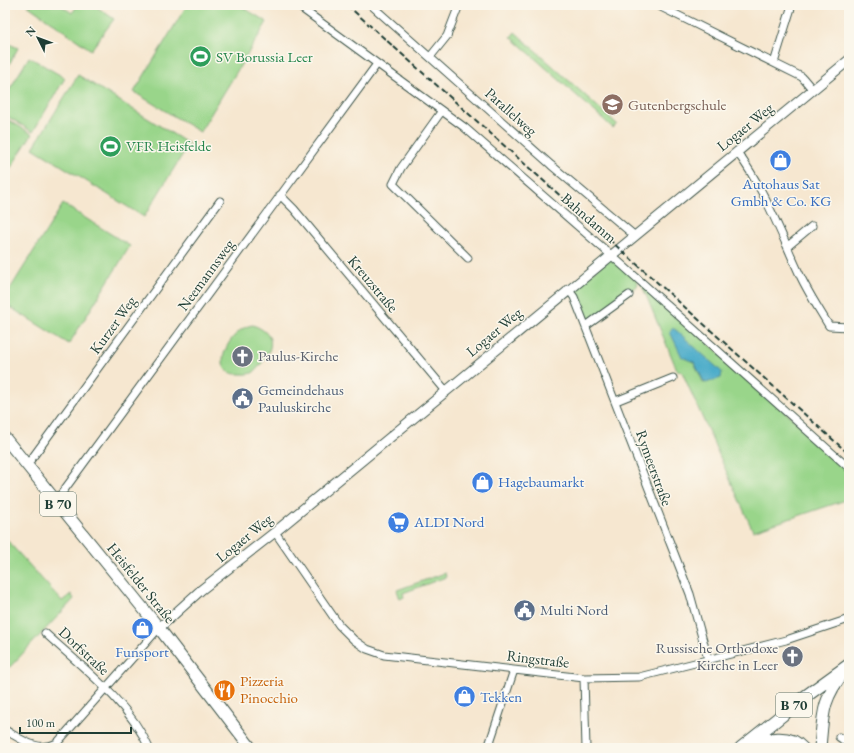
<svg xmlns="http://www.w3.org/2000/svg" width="854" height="753" font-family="'EB Garamond',serif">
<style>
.green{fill:#99d58a;stroke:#5c895f;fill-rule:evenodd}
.water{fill:#4aabc9;stroke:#34747e}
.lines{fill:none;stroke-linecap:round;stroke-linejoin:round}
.minor-casing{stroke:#3f564b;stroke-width:9}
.tertiary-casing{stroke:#3f564b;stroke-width:11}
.primary-casing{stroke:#3f564b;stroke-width:13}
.trunk-casing{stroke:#3f564b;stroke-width:14}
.minor{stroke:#fff;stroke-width:7}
.tertiary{stroke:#fff;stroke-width:9}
.primary{stroke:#fff;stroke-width:11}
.trunk{stroke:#fff;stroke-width:12}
.rail{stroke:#1f3d34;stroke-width:2;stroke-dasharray:6 3;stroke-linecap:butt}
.labels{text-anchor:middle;stroke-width:3;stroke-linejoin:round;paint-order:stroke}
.shield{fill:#fbf7ec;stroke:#61756b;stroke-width:1}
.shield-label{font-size:14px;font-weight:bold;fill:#1f3d34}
.leisure-label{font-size:15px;fill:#27864d;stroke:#fbf7ec;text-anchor:start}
.education-label{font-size:15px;fill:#785e54;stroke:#fbf7ec;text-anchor:start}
.street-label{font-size:15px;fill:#1f3d34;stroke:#fbf7ec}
.shop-label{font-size:15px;fill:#366cbe;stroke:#fbf7ec;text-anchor:start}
.worship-label{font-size:15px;fill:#5b616d;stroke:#fbf7ec;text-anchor:start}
.service-label{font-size:15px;fill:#4e5e75;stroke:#fbf7ec;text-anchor:start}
.food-label{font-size:15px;fill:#c56008;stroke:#fbf7ec;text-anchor:start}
</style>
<rect width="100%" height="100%" fill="#fbf7ec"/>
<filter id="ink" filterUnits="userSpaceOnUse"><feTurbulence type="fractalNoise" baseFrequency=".025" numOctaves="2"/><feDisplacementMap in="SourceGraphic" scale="8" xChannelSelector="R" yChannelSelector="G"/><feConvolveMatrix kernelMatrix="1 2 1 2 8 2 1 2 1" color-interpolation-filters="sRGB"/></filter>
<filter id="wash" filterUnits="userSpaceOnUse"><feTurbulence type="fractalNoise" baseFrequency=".012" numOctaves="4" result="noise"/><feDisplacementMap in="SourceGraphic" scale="16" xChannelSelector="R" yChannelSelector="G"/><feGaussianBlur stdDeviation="0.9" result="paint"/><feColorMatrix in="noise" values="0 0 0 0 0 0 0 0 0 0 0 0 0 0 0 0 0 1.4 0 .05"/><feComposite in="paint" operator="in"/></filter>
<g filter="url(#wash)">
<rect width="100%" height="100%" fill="#f6e7d0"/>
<!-- green -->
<path class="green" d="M27 5H60L72 13 78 5H94L114 19 91 50Z
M187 5H239L267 22 200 132 134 92Z
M515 32 617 124 613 128 511 37Z
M5 42 18 48 5 72Z
M29 57 65 78 33 132 5 115V97Z
M78 75 189 144 144 217 33 148Z
M5 118 32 134 10 169 5 166Z
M63 204 130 246 69 344 5 304V297Z
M611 258 636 279 638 285 589 323 574 286Z
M641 283 849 469V499L753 531 682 372 677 370ZM676 330 706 383 703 382 694 362 684 358Z
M253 325C282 336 270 355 254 372 249 375 244 374 238 374 207 374 230 327 253 325Z
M5 538 62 601 71 594 74 599 10 667 5 665Z
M445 573 446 577 403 593 404 597 400 599 397 590Z"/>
<!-- water -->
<path class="water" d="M672 328 676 330 722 372 721 378 706 383 704 382 694 362 682 357 670 332Z"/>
</g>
<g filter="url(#ink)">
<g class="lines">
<defs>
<path id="minor" d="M297 5 464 127 611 255 849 468
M371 5 551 165 635 236
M657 5 802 77 813 90
M430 57 447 36 459 5
M774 63 792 5
M441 112 401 168 393 184 468 258
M737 152C764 188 780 232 799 273 807 291 819 309 829 326L849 327
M280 195 294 209 446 391
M788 246 812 226
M568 289 574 297 690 594 708 659
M586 326 629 295
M616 401 673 378
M27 465 220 201
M56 501 377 64
M275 532 339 625 354 640 367 649 384 655 584 678 639 677 786 640 849 619
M45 633C82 667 129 702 149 748
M584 678 586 748
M5 730C21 739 38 753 57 743L159 628
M839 737 849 744
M488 748 514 670"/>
<path id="tertiary" d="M159 628 201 590 275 532 849 60"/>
<path id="primary" d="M5 438 159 628 251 748
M820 748C823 714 822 699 845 671"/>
<path id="trunk" d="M750 746C766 739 789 733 802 748
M741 748 806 696 849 665"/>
</defs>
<!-- minor casing -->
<use href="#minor" class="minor-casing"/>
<!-- tertiary casing -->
<use href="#tertiary" class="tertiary-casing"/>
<!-- primary casing -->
<use href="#primary" class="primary-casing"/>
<!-- trunk casing -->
<use href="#trunk" class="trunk-casing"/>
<!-- minor -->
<use href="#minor" class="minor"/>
<!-- tertiary -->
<use href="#tertiary" class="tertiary"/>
<!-- primary -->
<use href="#primary" class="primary"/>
<!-- trunk -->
<use href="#trunk" class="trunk"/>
<!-- rail -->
<path class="rail" d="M347 5 849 454"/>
</g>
</g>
<!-- icons -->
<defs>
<symbol id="stadium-disc" viewBox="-11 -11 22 22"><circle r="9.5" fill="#2e9e5b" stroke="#fbf7ec"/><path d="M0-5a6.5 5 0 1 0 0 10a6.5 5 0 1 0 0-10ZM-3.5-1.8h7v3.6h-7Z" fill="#fff"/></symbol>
<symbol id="school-disc" viewBox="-11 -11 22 22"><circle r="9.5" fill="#8d6e63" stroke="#fbf7ec"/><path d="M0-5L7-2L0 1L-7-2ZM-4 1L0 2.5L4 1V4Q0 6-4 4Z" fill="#fff"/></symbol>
<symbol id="shop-disc" viewBox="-11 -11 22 22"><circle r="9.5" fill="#3f7fe0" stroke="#fbf7ec"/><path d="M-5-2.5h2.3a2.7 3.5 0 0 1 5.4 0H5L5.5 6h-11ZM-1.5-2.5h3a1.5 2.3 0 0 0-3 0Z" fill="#fff"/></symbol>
<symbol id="church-disc" viewBox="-11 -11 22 22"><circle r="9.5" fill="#6b7280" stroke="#fbf7ec"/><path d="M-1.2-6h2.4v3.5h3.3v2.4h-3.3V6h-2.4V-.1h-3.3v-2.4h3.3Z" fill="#fff"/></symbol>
<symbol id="civic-disc" viewBox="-11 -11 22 22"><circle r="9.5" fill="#5c6f8a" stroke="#fbf7ec"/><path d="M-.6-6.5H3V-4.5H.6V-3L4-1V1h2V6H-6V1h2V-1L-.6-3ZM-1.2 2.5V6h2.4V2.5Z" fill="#fff"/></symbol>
<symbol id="supermarket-disc" viewBox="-11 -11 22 22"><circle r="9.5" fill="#3f7fe0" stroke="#fbf7ec"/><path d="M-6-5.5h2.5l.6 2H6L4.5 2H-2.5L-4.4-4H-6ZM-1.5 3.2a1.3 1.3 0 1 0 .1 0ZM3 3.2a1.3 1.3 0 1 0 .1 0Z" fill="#fff"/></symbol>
<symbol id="restaurant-disc" viewBox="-11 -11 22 22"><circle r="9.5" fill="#e8710a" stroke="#fbf7ec"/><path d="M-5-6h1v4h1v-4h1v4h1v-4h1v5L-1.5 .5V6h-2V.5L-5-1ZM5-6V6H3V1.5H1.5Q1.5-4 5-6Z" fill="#fff"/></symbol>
</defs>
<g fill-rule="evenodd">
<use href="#stadium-disc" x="188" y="44" width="25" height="25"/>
<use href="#school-disc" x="600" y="92" width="25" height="25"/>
<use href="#stadium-disc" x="98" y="134" width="25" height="25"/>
<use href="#shop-disc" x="768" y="148" width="25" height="25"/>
<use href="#church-disc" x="230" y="344" width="25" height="25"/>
<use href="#civic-disc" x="230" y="386" width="25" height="25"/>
<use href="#shop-disc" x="470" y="470" width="25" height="25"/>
<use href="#supermarket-disc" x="386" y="510" width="25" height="25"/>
<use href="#civic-disc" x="512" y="598" width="25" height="25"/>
<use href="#shop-disc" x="130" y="616" width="25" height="25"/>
<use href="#church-disc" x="780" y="644" width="25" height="25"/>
<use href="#restaurant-disc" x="212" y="678" width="25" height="25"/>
<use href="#shop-disc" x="452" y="684" width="25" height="25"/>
</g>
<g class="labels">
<!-- shield labels -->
<g class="shield">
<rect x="40" y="492" width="36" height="24" rx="3"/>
<rect x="776" y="693" width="36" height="24" rx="3"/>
</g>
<g class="shield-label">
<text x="58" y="509">B 70</text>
<text x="794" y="710">B 70</text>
</g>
<!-- leisure labels -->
<g class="leisure-label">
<text x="216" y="62">SV Borussia Leer</text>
<text x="126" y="151">VFR Heisfelde</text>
</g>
<!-- education labels -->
<g class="education-label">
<text x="628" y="110">Gutenbergschule</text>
</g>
<!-- street labels -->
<g class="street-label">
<text transform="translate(511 112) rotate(42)" y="5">Parallelweg</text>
<text transform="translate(745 127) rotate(-39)" y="5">Logaer Weg</text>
<text transform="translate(589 218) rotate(41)" y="5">Bahndamm</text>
<text transform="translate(206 275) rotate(-54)" y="5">Neemannsweg</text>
<text transform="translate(373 284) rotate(50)" y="5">Kreuzstraße</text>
<text transform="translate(113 325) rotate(-54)" y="5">Kurzer Weg</text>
<text transform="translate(494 332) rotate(-40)" y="5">Logaer Weg</text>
<text transform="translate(654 468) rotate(70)" y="5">Rymeerstraße</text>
<text transform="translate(244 538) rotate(-39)" y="5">Logaer Weg</text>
<text transform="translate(141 583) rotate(51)" y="5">Heisfelder Straße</text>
<text transform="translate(84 651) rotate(43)" y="5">Dorfstraße</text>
<text transform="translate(538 659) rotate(7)" y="5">Ringstraße</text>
</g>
<!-- shop labels -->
<g class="shop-label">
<text x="781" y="189" text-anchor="middle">Autohaus Sat<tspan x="781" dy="17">Gmbh &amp; Co. KG</tspan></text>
<text x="498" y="487">Hagebaumarkt</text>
<text x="414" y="527">ALDI Nord</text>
<text x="142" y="657" text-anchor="middle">Funsport</text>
<text x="480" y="702">Tekken</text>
</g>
<!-- worship labels -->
<g class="worship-label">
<text x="258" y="361">Paulus-Kirche</text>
<text x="778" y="653" text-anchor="end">Russische Orthodoxe<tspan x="778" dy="17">Kirche in Leer</tspan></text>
</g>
<!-- service labels -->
<g class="service-label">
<text x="258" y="395">Gemeindehaus<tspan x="258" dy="17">Pauluskirche</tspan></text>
<text x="540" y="615">Multi Nord</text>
</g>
<!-- food labels -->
<g class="food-label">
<text x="240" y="686">Pizzeria<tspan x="240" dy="17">Pinocchio</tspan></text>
</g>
</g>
<!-- margin -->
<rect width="854" height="753" fill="none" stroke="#fbf7ec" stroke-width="20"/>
<!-- north arrow -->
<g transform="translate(38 38) rotate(312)" stroke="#fbf7ec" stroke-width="3" paint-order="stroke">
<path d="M0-3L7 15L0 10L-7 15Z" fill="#1f3d34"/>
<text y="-6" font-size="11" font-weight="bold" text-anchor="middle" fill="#1f3d34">N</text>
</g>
<!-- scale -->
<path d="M20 727v6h111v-6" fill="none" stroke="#1f3d34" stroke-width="2"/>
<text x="26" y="727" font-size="12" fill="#1f3d34" stroke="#fbf7ec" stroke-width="3" paint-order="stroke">100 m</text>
</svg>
